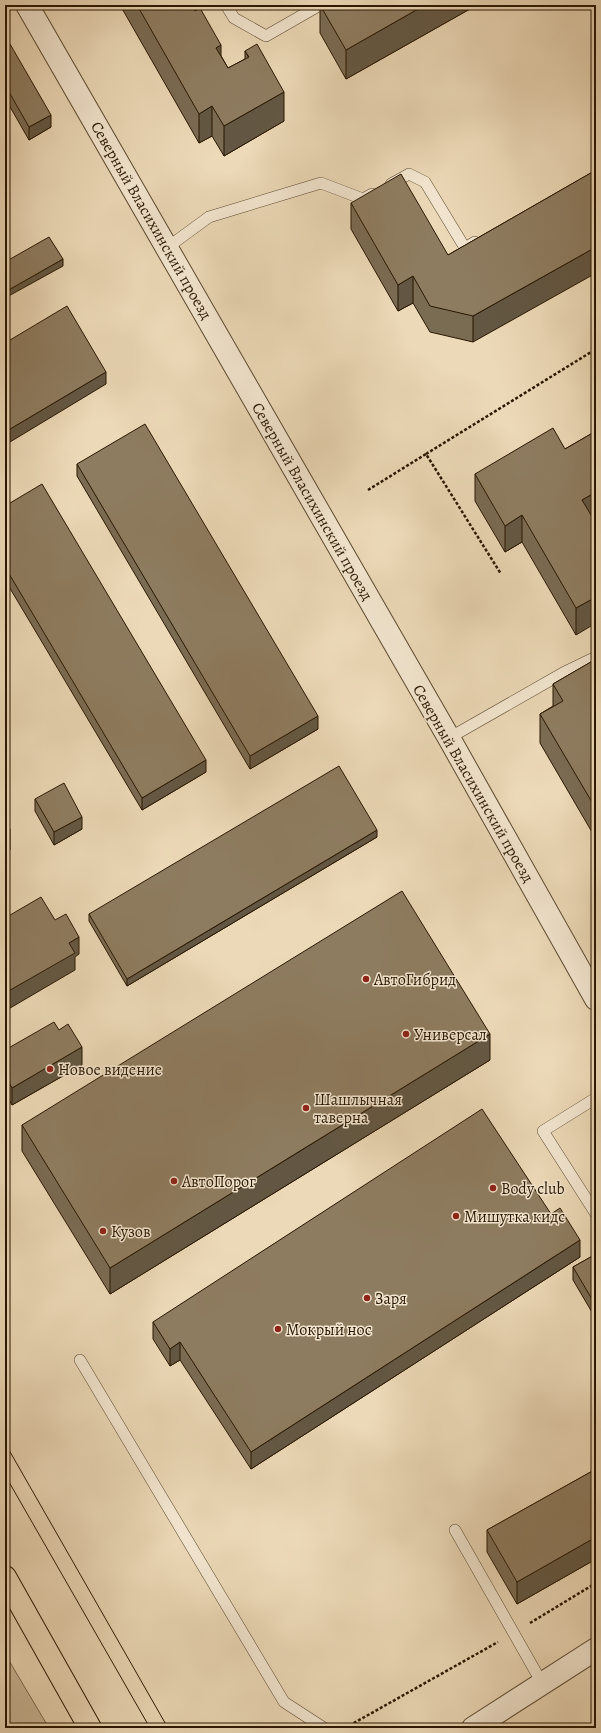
<svg xmlns="http://www.w3.org/2000/svg" width="601" height="1733" font-family="Alegreya,serif">
<style>
.green{fill:#cbb898;stroke:#7a684c}
.lines{fill:none;stroke-linecap:round;stroke-linejoin:round}
.service-casing{stroke:#5a482e;stroke-width:12}
.minor-casing{stroke:#5a482e;stroke-width:24}
.trunk-casing{stroke:#291701;stroke-width:24}
.path{stroke:#291701;stroke-width:2.5;stroke-dasharray:3 2;stroke-linecap:butt}
.service{stroke:#f3e6d0;stroke-width:11}
.minor{stroke:#f3e6d0;stroke-width:22}
.trunk{stroke:#ecd9b7;stroke-width:22}
.tram{stroke:#291701;stroke-width:1}
.wall{fill:#7a6b53;stroke:#291701}
.shaded-wall{fill:#635743;stroke:#291701}
.building{fill:#8e7c60;stroke:#291701}
.poi-dot{fill:#8f2418;stroke:#f3e6d0;stroke-width:1.5}
.labels{text-anchor:middle;stroke-width:3;stroke-linejoin:round;paint-order:stroke}
.street-label{font-size:16px;fill:#291701;stroke:#f3e6d0}
.poi-label{font-size:16px;fill:#291701;stroke:#f3e6d0;text-anchor:start}
</style>
<rect width="100%" height="100%" fill="#ecd9b7"/>
<filter id="stains"><feTurbulence type="fractalNoise" baseFrequency=".005" numOctaves="4"/><feColorMatrix values="0 0 0 0 .2 0 0 0 0 .09 0 0 0 0 .02 0 0 0 .5 -.17"/></filter>
<radialGradient id="worn" r=".72"><stop offset=".6" stop-color="#630" stop-opacity="0"/><stop offset="1" stop-color="#630" stop-opacity=".3"/></radialGradient>
<!-- green -->
<path class="green" d="M5 1654 49 1728H5Z"/>
<g class="lines">
<defs>
<path id="service" d="M226 5 234 18 266 36 320 5
M391 184 409 174 425 182 465 248 475 242
M168 247 209 217 321 183 363 199 372 194
M449 738 563 673 596 657
M596 1098 543 1131 596 1214
M80 1360 284 1702 324 1728
M455 1530 542 1683"/>
<path id="minor" d="M27 5 449 738 596 999
M473 1728 596 1649"/>
<path id="trunk" d="M5 1577 90 1728"/>
</defs>
<!-- service casing -->
<use href="#service" class="service-casing"/>
<!-- minor casing -->
<use href="#minor" class="minor-casing"/>
<!-- trunk casing -->
<use href="#trunk" class="trunk-casing"/>
<!-- path -->
<path class="path" d="M426 454 596 349
M368 490 426 454 501 574
M530 1623 596 1583
M345 1728 498 1642"/>
<!-- service -->
<use href="#service" class="service"/>
<!-- minor -->
<use href="#minor" class="minor"/>
<!-- trunk -->
<use href="#trunk" class="trunk"/>
<!-- tram -->
<path class="tram" d="M5 1443 168 1728
M5 1475 150 1728"/>
</g>
<!-- wall -->
<path class="wall" d="M120 5H192L228 68 245 59V51L284 121 224 156 212 136 199 143Z
M320 5H477L346 79 320 33Z
M5 47 51 127 29 140 5 98Z
M596 170 473 342 430 332 413 303 398 311 351 229V203L448 255Z
M596 431V519L594 520 576 635 522 542 505 552 475 501V474L565 449Z
M77 464 318 729 250 769 77 476Z
M5 506 206 772 142 810 5 580Z
M596 659V839L540 743V714L553 706V684Z
M35 799 82 829 54 845 35 811Z
M377 837 127 986 89 921V914Z
M5 1050 82 1065 12 1105 5 1093Z
M490 1060 110 1294 22 1151V1125Z
M551 1214 580 1257 251 1469 180 1360 170 1366 153 1339V1322Z
M596 1254V1319L573 1280V1267Z
M596 1469V1559L517 1604 487 1552V1530Z"/>
<!-- shaded-wall -->
<path class="shaded-wall" d="M425 5H477L346 79V50Z
M221 45V74L216 48Z
M284 92V121L224 156V126Z
M212 106V136L199 143V114Z
M51 115V127L29 140V127Z
M596 247V273L473 342V316Z
M63 259V266L5 298V292Z
M413 276V303L398 311V285Z
M106 372V384L5 445V432Z
M596 492V519L582 527V500Z
M522 515V542L505 552V526Z
M596 597V623L576 635V608Z
M318 716V729L250 769V756Z
M206 760V772L142 810V798Z
M82 817V829L54 845V832Z
M10 829V850L5 853V832Z
M377 830V837L127 986V979Z
M79 937V954L75 957V970L5 1011V993L69 943Z
M490 1034V1060L110 1294V1268Z
M82 1047V1065L12 1105V1088Z
M580 1240V1257L251 1469V1452Z
M180 1342V1360L170 1366V1349Z
M596 1537V1559L517 1604V1582Z"/>
<!-- building -->
<path class="building" d="M137 5H192L195 11 200 8 221 45 216 48 228 68 249 57 245 51 257 44 284 92 224 126 212 106 199 114Z
M320 5H425L346 50Z
M10 44 51 115 29 127 5 85V47Z
M596 170V247L473 316 430 306 413 276 398 285 351 203 401 174 448 255Z
M49 237 63 259 5 292V262Z
M67 306 106 372 5 432V343Z
M145 424 318 716 250 756 77 464Z
M553 428 565 449 596 431V492L582 500 596 523V597L576 608 522 515 505 526 475 474Z
M42 484 206 760 142 798 5 567V506Z
M596 659V809L540 714 563 701 553 684Z
M339 766 377 830 127 979 89 914Z
M64 783 82 817 54 832 35 799Z
M5 820 10 829 5 832Z
M402 891 490 1034 110 1268 22 1125Z
M41 897 55 920 66 914 79 937 69 943 75 953 5 993V918Z
M54 1022 59 1030 68 1024 82 1047 12 1088 5 1075V1050Z
M482 1109 551 1214 560 1208 580 1240 251 1452 180 1342 170 1349 153 1322Z
M596 1254V1306L573 1267Z
M596 1469V1537L517 1582 487 1530Z"/>
<!-- markers -->
<g class="poi-dot">
<circle cx="366" cy="979" r="4"/>
<circle cx="406" cy="1034" r="4"/>
<circle cx="50" cy="1069" r="4"/>
<circle cx="306" cy="1108" r="4"/>
<circle cx="174" cy="1181" r="4"/>
<circle cx="493" cy="1188" r="4"/>
<circle cx="456" cy="1216" r="4"/>
<circle cx="103" cy="1231" r="4"/>
<circle cx="367" cy="1298" r="4"/>
<circle cx="278" cy="1329" r="4"/>
</g>
<g class="labels">
<!-- street labels -->
<g class="street-label">
<text transform="translate(152 220) rotate(60)" y="6">Северный Власихинский проезд</text>
<text transform="translate(313 501) rotate(60)" y="6">Северный Власихинский проезд</text>
<text transform="translate(474 783) rotate(60)" y="6">Северный Власихинский проезд</text>
</g>
<!-- poi labels -->
<g class="poi-label">
<text x="374" y="985">АвтоГибрид</text>
<text x="414" y="1040">Универсал</text>
<text x="58" y="1075">Новое видение</text>
<text x="314" y="1105">Шашлычная<tspan x="314" dy="18">таверна</tspan></text>
<text x="182" y="1187">АвтоПорог</text>
<text x="501" y="1194">Body club</text>
<text x="464" y="1222">Мишутка кидс</text>
<text x="111" y="1237">Кузов</text>
<text x="375" y="1304">Заря</text>
<text x="286" y="1335">Мокрый нос</text>
</g>
</g>
<!-- margin -->
<rect width="601" height="1733" fill="none" stroke="#ecd9b7" stroke-width="20"/>
<rect x="6" y="6" width="589" height="1721" fill="none" stroke="#291701" stroke-width="2"/>
<rect x="10" y="10" width="581" height="1713" fill="none" stroke="#291701"/>
<rect width="100%" height="100%" filter="url(#stains)"/>
<rect width="100%" height="100%" fill="url(#worn)"/>
</svg>
